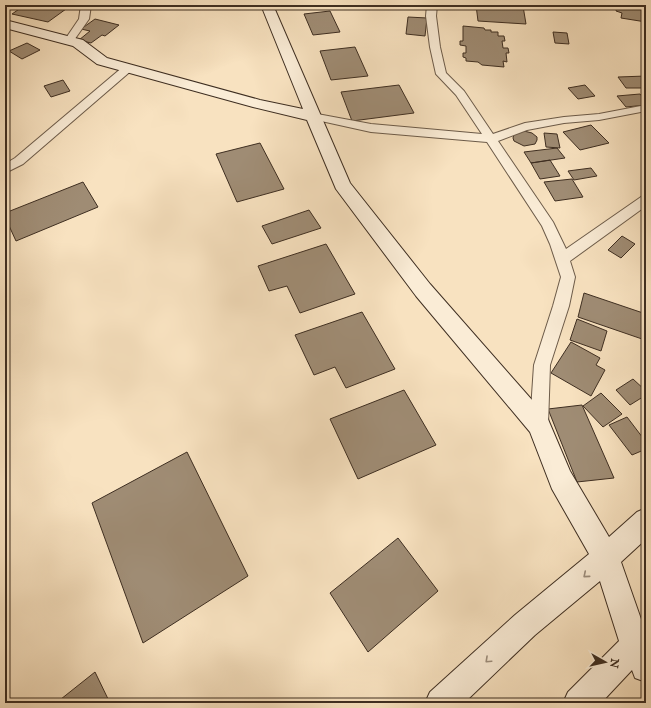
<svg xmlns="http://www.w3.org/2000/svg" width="651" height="708" font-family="'IM FELL English',serif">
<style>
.building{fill:#9f8c74;stroke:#3e2e21}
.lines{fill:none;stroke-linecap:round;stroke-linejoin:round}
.street-casing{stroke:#6c5b49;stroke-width:2}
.secondary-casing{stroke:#3e2e21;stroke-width:2}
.street{fill:#faecd6;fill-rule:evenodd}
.secondary{fill:#faecd6;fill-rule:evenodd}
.oneway{stroke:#9c8d7c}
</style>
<rect width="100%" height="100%" fill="#f8e2c0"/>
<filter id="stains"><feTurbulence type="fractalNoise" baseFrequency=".005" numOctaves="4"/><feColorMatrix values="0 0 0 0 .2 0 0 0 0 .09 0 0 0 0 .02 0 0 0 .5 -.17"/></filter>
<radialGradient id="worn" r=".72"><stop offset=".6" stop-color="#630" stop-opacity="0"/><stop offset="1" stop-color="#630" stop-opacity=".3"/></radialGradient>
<!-- building -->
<path class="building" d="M25 5H47L66 9 48 22 12 14Z
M476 5 523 6 526 24 478 21Z
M622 5H646V22L621 18 622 13 616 11 617 7 622 8Z
M330 11 340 32 313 35 304 14Z
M408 17 427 18 425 36 406 34Z
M95 19 119 25 105 36 102 35 91 43 79 40 90 31 81 29Z
M463 26 484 28 485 30H491V32H498V36H504L505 41H502L503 48H508L509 53H506L507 62 503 61 504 67 482 65 478 62 466 61V58L463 57V53H466V46L460 45V41H463Z
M553 32 567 33 569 44 555 43Z
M27 43 40 50 22 59 9 51Z
M355 47 368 76 331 80 320 51Z
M646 76V88H626L618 77Z
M63 80 70 91 51 97 44 86Z
M399 85 414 113 352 121 341 92Z
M585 85 595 96 578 99 568 88Z
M640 94 646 101V105L626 107 617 96Z
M591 125 609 143 580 150 563 132Z
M524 131 532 133 537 137V140L535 144 524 146 514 141 513 138 514 134Z
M544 133 557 134 560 148 546 147Z
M260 143 284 189 237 202 216 154Z
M557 148 565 158 531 163 524 152Z
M550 160 560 176 540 179 531 163Z
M591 168 597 176 574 180 568 171Z
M572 179 583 197 555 201 544 182Z
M83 182 98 207 16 241 5 217V213Z
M309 210 321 228 272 244 262 226Z
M622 236 635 244 621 258 608 250Z
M326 244 355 294 300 313 287 286 269 291 258 266Z
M584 293 646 314 645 340 578 317Z
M362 312 395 369 346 388 335 367 314 375 295 335Z
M577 319 607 331 601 351 570 340Z
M571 342 600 358 596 365 605 370 591 396 551 373Z
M633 379 646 391V395L630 405 616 390Z
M404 390 436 445 358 479 330 419Z
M601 393 622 414 603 427 583 406Z
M582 405 614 478 577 482 548 409Z
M627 417 646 442V449L632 455 609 425Z
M187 452 248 576 143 643 92 503Z
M398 538 438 591 368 652 330 593Z
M95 672 110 703H56Z"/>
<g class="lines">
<defs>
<path id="street" d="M81 5H91L89 19 72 43H66L64 41 79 19Z
M427 5H437L436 16 440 47 446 73 464 91 493 134 525 123 564 117 599 114 646 105V111L599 120 564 123 527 130 498 141 553 222 566 249 641 197 646 195V206L570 261 575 277 569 306 550 365 548 425 545 431 539 433 533 431 530 425 534 365 553 306 561 277 550 244 542 226 487 142 371 132 312 119 308 118 306 116 308 114 312 113 371 124 482 134 456 95 436 74 430 47 426 16Z
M128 65 133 68 132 70 23 164 5 173V164L15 158 124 66Z"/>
<path id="secondary" d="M261 5H273L350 183 430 284 547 417 570 471 609 537 637 512 646 508V539L621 562 642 622 646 621V682L635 678 632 670 601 703H563L568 692 619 641 600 581 535 635 464 703H425L430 692 515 615 589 554 552 489 530 432 416 296 336 189 307 120 253 107 97 64 73 46 5 28V20L83 40 107 58 260 100 303 109Z"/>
</defs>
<!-- street casing -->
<use href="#street" class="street-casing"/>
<!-- secondary casing -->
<use href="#secondary" class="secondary-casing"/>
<!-- street -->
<use href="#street" class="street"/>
<!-- secondary -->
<use href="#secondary" class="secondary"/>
</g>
<!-- one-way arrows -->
<defs><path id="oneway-chevron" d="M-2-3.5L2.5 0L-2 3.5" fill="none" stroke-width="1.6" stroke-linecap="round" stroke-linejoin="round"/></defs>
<g class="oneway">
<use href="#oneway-chevron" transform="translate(586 575) rotate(140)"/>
<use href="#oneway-chevron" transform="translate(488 660) rotate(137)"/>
</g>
<!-- margin -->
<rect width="651" height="708" fill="none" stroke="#f8e2c0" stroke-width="20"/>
<rect x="6" y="6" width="639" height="696" fill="none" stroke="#3e2e21" stroke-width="2"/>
<rect x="10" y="10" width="631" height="688" fill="none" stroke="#3e2e21"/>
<!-- north arrow -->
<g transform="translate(605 662) rotate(98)" stroke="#faecd6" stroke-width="3" paint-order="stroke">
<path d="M0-3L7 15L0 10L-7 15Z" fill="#3e2e21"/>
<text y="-6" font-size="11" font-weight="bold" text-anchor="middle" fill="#3e2e21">N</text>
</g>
<rect width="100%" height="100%" filter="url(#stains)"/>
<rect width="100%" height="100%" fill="url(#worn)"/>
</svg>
